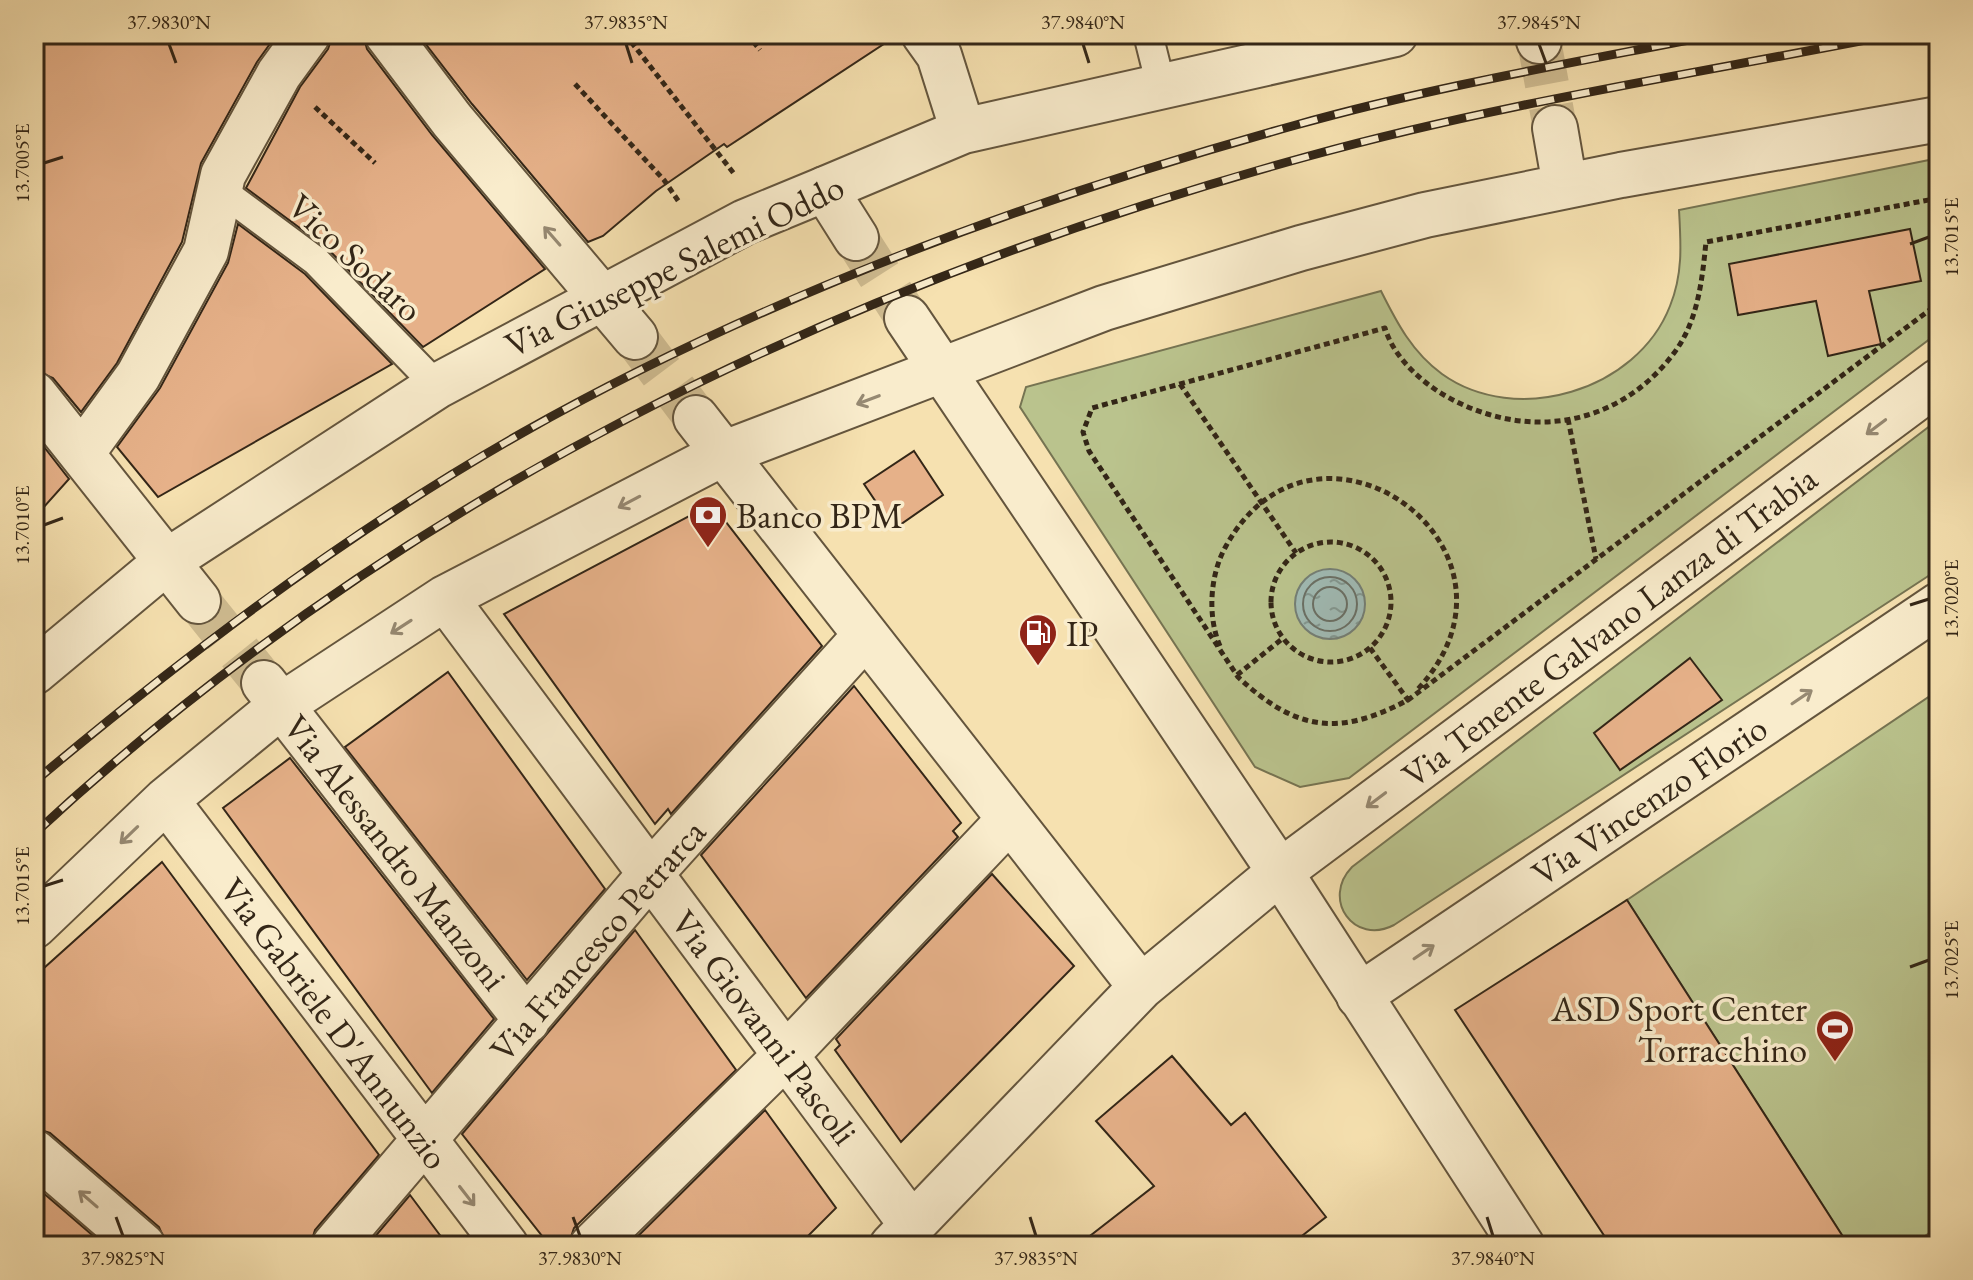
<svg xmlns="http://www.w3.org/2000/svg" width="1973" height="1280" font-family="'EB Garamond',serif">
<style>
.green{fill:#bac38d;stroke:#767452;stroke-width:2}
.water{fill:url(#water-ripples);stroke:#747f76;stroke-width:2}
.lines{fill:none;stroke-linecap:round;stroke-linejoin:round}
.shore{stroke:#6a7066;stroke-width:2}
.building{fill:#e6b189;stroke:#332617;stroke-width:2}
.minor-tunnel{stroke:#cfbc91;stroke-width:44;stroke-dasharray:44 22;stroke-linecap:butt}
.tertiary-tunnel{stroke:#cfbc91;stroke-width:44;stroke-dasharray:44 22;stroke-linecap:butt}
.service-casing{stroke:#64553d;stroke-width:32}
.minor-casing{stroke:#64553d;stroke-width:48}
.tertiary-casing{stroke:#64553d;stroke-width:48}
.path{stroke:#332617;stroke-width:5;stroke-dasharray:6 4;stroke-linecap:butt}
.service{stroke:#f9eccc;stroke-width:28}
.minor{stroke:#f9eccc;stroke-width:44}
.tertiary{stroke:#f9eccc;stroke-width:44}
.rail-casing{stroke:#332617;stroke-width:9}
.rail{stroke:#f9eccc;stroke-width:6;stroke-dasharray:18;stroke-linecap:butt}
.oneway{stroke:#968972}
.ticks{fill:none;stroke:#332617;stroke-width:3}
.labels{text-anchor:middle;stroke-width:7;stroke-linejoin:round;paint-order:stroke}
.street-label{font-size:36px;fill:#332617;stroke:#f9eccc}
.poi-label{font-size:36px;fill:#332617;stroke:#f9eccc;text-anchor:start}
.neatline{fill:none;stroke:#332617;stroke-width:3}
.ticks-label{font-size:20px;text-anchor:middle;fill:#332617}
</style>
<defs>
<pattern id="water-ripples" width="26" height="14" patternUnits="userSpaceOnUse" patternTransform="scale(2)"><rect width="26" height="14" fill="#a0bbb5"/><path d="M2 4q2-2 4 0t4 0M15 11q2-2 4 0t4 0" fill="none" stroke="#839892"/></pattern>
</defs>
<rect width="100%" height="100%" fill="#f6e1b0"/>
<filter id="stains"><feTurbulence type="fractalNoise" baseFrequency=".0025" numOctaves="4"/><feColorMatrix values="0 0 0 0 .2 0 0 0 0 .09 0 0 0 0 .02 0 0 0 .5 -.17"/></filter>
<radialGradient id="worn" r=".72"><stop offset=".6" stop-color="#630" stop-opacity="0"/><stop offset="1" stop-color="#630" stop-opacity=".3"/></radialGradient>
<!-- green -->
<path class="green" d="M1939 158V332L1349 778 1300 787 1255 767 1020 407 1026 387 1381 291C1397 323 1412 352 1442 374 1516 427 1637 391 1670 306 1683 274 1681 244 1679 210Z
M1939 419V569L1394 925C1354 946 1321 899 1352 867Z
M1939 690V1226L1911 1246H1849L1627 900Z"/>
<!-- water -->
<path class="water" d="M1295 604a35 35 0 1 1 70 0a35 35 0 1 1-70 0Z"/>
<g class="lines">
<!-- shore -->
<path class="shore" d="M1303 604a27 27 0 1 1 54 0a27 27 0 1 1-54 0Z
M1313 604a17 17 0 1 1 34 0a17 17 0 1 1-34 0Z"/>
</g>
<!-- building -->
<path class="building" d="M34 34H277L257 62 201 163 182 242 117 363 81 412 53 378 34 370Z
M333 34H363L367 49 432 135 545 269 423 347 328 249 246 188 300 87 328 49Z
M418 34H899L727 147 724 144 656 191 603 236 588 242 472 104Z
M238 224 305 274 392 364 158 497 117 447 160 388 228 263Z
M1910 229 1921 281 1869 291 1881 344 1828 356 1816 301 1738 315 1729 264Z
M34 434 69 479 34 518Z
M914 451 943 495 894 529 864 484Z
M712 504 822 646 671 814 668 809 655 824 504 614Z
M1690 658 1722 700 1620 770 1594 733Z
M448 672 605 889 527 980 345 747Z
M854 686 961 823 953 831 958 837 806 998 701 855Z
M290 758 494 1019 432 1093 223 808Z
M162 862 379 1155 315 1230 310 1246H167L159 1227 50 1133 34 1128V977Z
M992 874 1074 966 901 1142 835 1050 840 1045 836 1039Z
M1627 900 1849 1246H1611L1455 1010Z
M635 930 736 1070 574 1228 568 1246H550L462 1134Z
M1172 1056 1231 1125 1245 1113 1326 1217 1289 1246H1077L1154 1186 1096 1121Z
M765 1110 836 1208 798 1246H628Z
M34 1185 105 1246H34Z
M410 1195 448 1246H367Z"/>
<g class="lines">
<!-- minor-tunnel -->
<path class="minor-tunnel" d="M1539 41 1555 128
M635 337 696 418
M198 601 264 683"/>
<!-- tertiary-tunnel -->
<path class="tertiary-tunnel" d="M856 238 907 318"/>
<defs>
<path id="service" d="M1148 34 1161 86
M219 189 316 261 437 386"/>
<path id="minor" d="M387 34 452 120 635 337
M924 34 939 55 963 131
M1537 34 1539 41
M1555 128 1565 186
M825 189 963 131 1395 34
M34 394 198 601
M696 418 1141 987
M82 453 138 376 206 251 223 175 279 74 308 34
M445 598 912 1225
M264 683 527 1021
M166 800 506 1246
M34 926 166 800 282 705 445 598 722 454 1104 308 1301 248 1425 215 1621 175 1939 119
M1359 996 1939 605
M34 1152 143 1246
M334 1246 651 873 864 637
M592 1246 786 1055 1008 821
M892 1246 1141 987 1280 872 1939 381"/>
<path id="tertiary" d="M907 318 1280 872 1522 1246
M34 672 166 562 437 386 745 222 825 189 856 238"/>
</defs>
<!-- service casing -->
<use href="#service" class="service-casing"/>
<!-- minor casing -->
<use href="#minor" class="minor-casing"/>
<!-- tertiary casing -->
<use href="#tertiary" class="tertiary-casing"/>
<!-- path -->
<path class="path" d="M625 34 735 175
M747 34 760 50
M575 84 664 180 679 202
M315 107 375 163
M1939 198 1706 242C1702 281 1698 321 1674 353 1617 429 1523 441 1444 395 1420 381 1393 356 1385 328L1092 408 1083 432 1089 451 1238 677C1296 731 1338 737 1408 700L1939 303
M1180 384 1296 553
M1568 419 1596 559
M1271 602a60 60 0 1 1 120 0a60 60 0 1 1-120 0Z
M1220 646C1207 616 1210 574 1226 546 1316 383 1549 549 1417 690
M1370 648 1408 700 1410 697
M1237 675 1282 639"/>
<!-- service -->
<use href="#service" class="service"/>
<!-- minor -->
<use href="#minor" class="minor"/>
<!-- tertiary -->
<use href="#tertiary" class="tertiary"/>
<defs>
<path id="rail" d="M34 782C186 654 349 531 522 433 764 296 1029 199 1296 125 1435 86 1578 62 1719 34
M34 834C397 497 835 286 1309 156 1501 103 1700 73 1896 34"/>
</defs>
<!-- rail casing -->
<use href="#rail" class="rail-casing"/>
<!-- rail -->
<use href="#rail" class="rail"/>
</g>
<!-- one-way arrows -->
<defs><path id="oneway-shaft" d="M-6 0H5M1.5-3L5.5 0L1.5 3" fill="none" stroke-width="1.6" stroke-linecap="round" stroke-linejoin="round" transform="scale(2)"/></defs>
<g class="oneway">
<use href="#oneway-shaft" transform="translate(552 236) rotate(-131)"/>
<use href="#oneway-shaft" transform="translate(868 400) rotate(159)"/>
<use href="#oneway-shaft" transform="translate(1876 427) rotate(143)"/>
<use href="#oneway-shaft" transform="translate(629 502) rotate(152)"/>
<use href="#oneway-shaft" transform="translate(401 627) rotate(147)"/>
<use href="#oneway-shaft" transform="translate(1802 697) rotate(-34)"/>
<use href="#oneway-shaft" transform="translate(1376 800) rotate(143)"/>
<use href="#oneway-shaft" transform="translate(129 835) rotate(136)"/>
<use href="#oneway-shaft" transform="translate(1424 952) rotate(-34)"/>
<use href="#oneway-shaft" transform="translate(467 1196) rotate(52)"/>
<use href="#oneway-shaft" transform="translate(88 1199) rotate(-139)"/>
</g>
<!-- ticks -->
<path class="ticks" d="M169 44 176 63M626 44 632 63M1083 44 1089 63M1539 44 1546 63M44 163 63 157M1910 244 1929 237M44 525 63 518M1910 605 1929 599M44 886 63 880M1910 967 1929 960M116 1217 123 1236M573 1217 580 1236M1030 1217 1036 1236M1487 1217 1493 1236"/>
<!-- icons -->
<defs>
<symbol id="bank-pin" viewBox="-11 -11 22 30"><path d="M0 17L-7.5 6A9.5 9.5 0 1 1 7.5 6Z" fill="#8f2418" stroke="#f9eccc"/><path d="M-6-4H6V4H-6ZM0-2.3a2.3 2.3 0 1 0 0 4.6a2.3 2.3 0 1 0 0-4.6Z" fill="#fff"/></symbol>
<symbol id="fuel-pin" viewBox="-11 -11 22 30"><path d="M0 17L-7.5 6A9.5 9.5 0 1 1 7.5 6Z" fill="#8f2418" stroke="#f9eccc"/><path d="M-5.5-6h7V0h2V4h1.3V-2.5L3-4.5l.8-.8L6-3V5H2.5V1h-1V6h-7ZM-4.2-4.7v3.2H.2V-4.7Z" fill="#fff"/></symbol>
<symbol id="stadium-pin" viewBox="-11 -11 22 30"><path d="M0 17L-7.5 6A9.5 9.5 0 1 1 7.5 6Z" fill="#8f2418" stroke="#f9eccc"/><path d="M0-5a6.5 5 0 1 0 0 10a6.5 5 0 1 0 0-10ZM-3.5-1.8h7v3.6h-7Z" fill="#fff"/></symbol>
</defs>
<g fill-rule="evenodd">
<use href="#bank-pin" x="686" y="493" width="44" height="60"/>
<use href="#fuel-pin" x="1016" y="611" width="44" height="60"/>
<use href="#stadium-pin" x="1813" y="1007" width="44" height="60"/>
</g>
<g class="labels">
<!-- street labels -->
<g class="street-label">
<text transform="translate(356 257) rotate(43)" y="13">Vico Sodaro</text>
<text transform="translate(674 265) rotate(-26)" y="13">Via Giuseppe Salemi Oddo</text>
<text transform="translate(1609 626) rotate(-37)" y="13">Via Tenente Galvano Lanza di Trabia</text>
<text transform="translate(1649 800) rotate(-34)" y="13">Via Vincenzo Florio</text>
<text transform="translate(396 852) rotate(52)" y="13">Via Alessandro Manzoni</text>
<text transform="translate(597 940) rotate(-49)" y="13">Via Francesco Petrarca</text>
<text transform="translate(335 1023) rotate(53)" y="13">Via Gabriele D'Annunzio</text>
<text transform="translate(765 1027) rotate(53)" y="13">Via Giovanni Pascoli</text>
</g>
<!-- poi labels -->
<g class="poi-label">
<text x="736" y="528">Banco BPM</text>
<text x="1066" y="646">IP</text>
<text x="1807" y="1021" text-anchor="end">ASD Sport Center<tspan x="1807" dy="41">Torracchino</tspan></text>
</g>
</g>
<!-- margin -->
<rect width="1973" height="1280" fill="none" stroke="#f6e1b0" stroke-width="88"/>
<rect x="44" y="44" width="1885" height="1192" class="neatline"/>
<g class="ticks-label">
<text x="169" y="29">37.9830°N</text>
<text x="626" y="29">37.9835°N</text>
<text x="1083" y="29">37.9840°N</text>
<text x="1539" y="29">37.9845°N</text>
<text transform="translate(22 163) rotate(-90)" y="7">13.7005°E</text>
<text transform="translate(1951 237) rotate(-90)" y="7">13.7015°E</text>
<text transform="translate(22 525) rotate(-90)" y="7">13.7010°E</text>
<text transform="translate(1951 599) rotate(-90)" y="7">13.7020°E</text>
<text transform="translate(22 886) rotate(-90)" y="7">13.7015°E</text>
<text transform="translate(1951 960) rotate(-90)" y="7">13.7025°E</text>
<text x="123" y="1265">37.9825°N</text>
<text x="580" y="1265">37.9830°N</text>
<text x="1036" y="1265">37.9835°N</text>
<text x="1493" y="1265">37.9840°N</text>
</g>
<rect width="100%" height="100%" filter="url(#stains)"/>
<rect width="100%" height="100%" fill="url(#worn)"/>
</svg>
